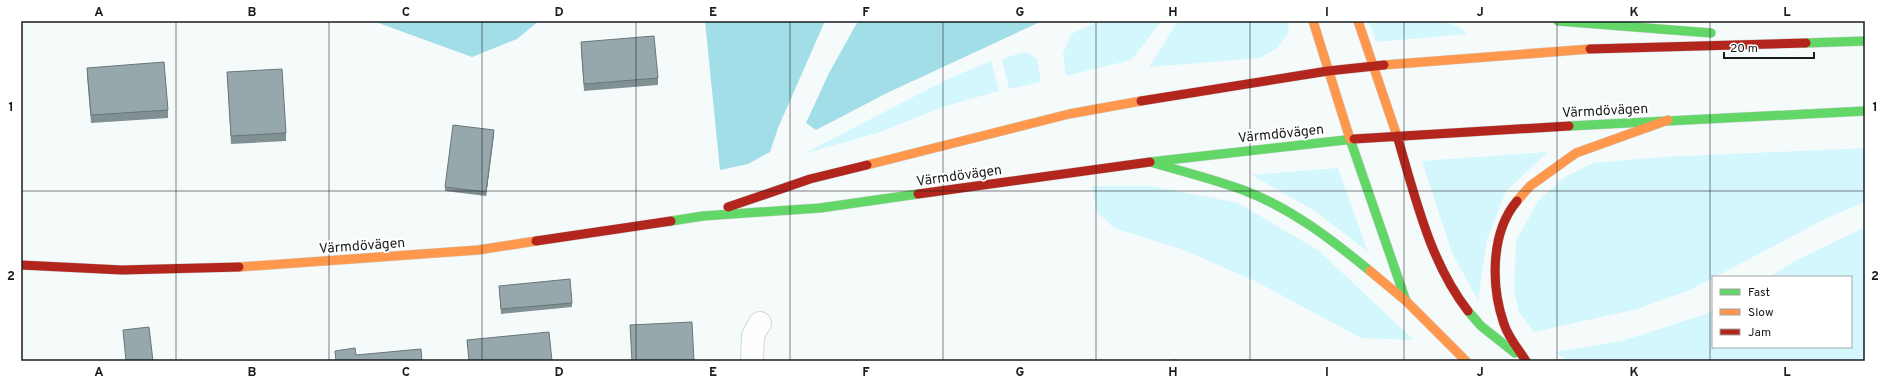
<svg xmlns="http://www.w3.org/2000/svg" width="1886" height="382" font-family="Overpass,sans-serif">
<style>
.green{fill:#d3f7fd}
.forest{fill:#a2dee7}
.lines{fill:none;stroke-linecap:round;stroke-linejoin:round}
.street-casing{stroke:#d1d6d6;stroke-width:24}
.fast-casing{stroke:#d1d6d6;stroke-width:10}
.slow-casing{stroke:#d1d6d6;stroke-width:10}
.jam-casing{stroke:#d1d6d6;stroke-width:10}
.street{stroke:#fefefe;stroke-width:22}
.fast{stroke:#63d668;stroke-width:9}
.slow{stroke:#ff974d;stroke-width:9}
.jam{stroke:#b3261e;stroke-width:9}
.wall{fill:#819093}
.shaded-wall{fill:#697678}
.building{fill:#96a8ab;stroke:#697678}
.grid{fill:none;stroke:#191c1d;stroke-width:1;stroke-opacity:0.55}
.labels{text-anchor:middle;stroke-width:4;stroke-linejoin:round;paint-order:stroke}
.street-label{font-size:14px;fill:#191c1d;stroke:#fff}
.neatline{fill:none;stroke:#191c1d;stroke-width:1.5}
.grid-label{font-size:13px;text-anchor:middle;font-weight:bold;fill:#191c1d}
</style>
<rect width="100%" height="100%" fill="#f5fbfb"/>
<!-- green -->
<path class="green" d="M1100 21H1162L1131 60 1066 76 1063 54 1071 34Z
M1178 21H1289L1288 34 1277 48 1260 58 1149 67Z
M1369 21C1393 21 1453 14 1467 34L1376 42Z
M1021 53H1028L1037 59 1041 82 1009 89 1002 59Z
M991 61 999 91 949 105 877 133 803 154 950 78Z
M1865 148V202L1829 217 1690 290 1637 309 1534 332 1519 312 1514 289 1516 241 1538 201 1563 178 1593 163 1663 157Z
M1548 152 1506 191 1487 239 1478 300 1452 253 1422 161Z
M1338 168 1368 252 1315 211 1252 175Z
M1092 186H1151L1238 203 1318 250 1414 340 1361 338 1257 282 1181 249 1114 228 1097 212Z
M1865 227V361H1568L1555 352 1622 341 1706 314 1713 310V347H1851V277H1769L1797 260Z"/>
<!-- forest -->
<path class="forest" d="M373 21H539L517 39 472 57Z
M705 21H825L778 128 770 152 748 164 720 170Z
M858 21H1042L887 93 816 130 806 123 829 73Z"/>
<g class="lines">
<defs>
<path id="street" d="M752 361 753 335 760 323"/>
<path id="fast" d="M1558 21 1711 33
M1806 43 1865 41
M1569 126 1865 111
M1350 139 1406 301
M1150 162 1354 139
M1150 162C1181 171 1213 179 1243 190 1291 208 1331 239 1370 271
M671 221 703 216 820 208 918 194
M1468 311 1481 326 1515 353"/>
<path id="slow" d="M1313 21 1350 139
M1358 21 1397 136
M1384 65 1590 49
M867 165 1069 114 1141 101
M1517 201 1530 186 1576 153 1668 120
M239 267 478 250 536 241
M1370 271 1406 301 1466 361"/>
<path id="jam" d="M1590 49 1806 43
M1141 101 1328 71 1384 65
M1397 136C1415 195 1429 261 1468 311
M1354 139 1569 126
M918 194 1150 162
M1517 201C1490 233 1491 287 1504 324 1508 337 1519 350 1526 361
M728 207 810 179 867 165
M536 241 671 221
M21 265 122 270 239 267"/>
</defs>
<!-- street casing -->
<use href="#street" class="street-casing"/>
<!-- fast casing -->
<use href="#fast" class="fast-casing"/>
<!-- slow casing -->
<use href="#slow" class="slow-casing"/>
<!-- jam casing -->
<use href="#jam" class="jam-casing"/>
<!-- street -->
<use href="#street" class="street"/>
<!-- fast -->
<use href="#fast" class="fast"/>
<!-- slow -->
<use href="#slow" class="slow"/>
<!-- jam -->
<use href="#jam" class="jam"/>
</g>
<!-- wall -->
<path class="wall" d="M581 42 658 78V85L584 91 581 50Z
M87 68 168 110V118L91 123 87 76Z
M227 72 286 133V141L231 144Z
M494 134 486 196 445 191V187Z
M499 286 572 303V307L501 314Z
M467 340 552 361H469Z"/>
<!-- shaded-wall -->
<path class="shaded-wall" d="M494 130V134L486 196V192Z"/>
<!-- building -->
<path class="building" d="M654 36 658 78 584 84 581 42Z
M164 62 168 110 91 115 87 68Z
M282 69 286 133 231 136 227 72Z
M453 125 494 130 486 192 445 187Z
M570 279 572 303 501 309 499 286Z
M692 322 694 361H632L630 325Z
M149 327 153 361H126L123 330Z
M549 332 552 361H469L467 340Z
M355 348 356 355 421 349 422 361H336L335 351Z
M1176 360V361H1162Z"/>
<!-- grid -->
<path class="grid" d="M176 21V361M329 21V361M482 21V361M636 21V361M790 21V361M943 21V361M1096 21V361M1250 21V361M1404 21V361M1557 21V361M1710 21V361M21 191H1865"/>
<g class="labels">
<!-- street labels -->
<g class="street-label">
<text transform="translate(1605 110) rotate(-3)" y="5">Värmdövägen</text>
<text transform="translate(1281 133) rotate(-6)" y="5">Värmdövägen</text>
<text transform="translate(959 175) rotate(-8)" y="5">Värmdövägen</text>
<text transform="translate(362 245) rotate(-4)" y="5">Värmdövägen</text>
</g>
</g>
<!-- border -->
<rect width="1886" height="382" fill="none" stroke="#ffffff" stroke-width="44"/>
<!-- legend -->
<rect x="1712" y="276" width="140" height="72" fill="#ffffff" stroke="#a3a4a5"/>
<rect x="1720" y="289" width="20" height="6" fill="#63d668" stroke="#a3a4a5"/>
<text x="1748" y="296" font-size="12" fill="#191c1d">Fast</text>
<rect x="1720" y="309" width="20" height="6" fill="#ff974d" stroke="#a3a4a5"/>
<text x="1748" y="316" font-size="12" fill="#191c1d">Slow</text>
<rect x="1720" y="329" width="20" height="6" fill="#b3261e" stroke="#a3a4a5"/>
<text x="1748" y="336" font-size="12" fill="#191c1d">Jam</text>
<!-- scale -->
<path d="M1724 52v6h90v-6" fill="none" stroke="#191c1d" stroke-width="2"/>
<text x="1730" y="52" font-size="12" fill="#191c1d" stroke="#ffffff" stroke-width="3" paint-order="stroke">20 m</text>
<rect x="22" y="22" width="1842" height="338" class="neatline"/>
<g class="grid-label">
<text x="99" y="16">A</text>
<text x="252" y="16">B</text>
<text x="406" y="16">C</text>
<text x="559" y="16">D</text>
<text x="713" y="16">E</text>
<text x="866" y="16">F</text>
<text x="1020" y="16">G</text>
<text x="1173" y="16">H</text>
<text x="1327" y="16">I</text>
<text x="1480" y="16">J</text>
<text x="1634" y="16">K</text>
<text x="1787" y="16">L</text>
<text x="11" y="111">1</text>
<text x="1875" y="111">1</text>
<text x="11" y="280">2</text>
<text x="1875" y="280">2</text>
<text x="99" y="376">A</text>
<text x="252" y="376">B</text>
<text x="406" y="376">C</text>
<text x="559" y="376">D</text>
<text x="713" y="376">E</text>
<text x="866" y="376">F</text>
<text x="1020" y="376">G</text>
<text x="1173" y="376">H</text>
<text x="1327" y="376">I</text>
<text x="1480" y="376">J</text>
<text x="1634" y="376">K</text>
<text x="1787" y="376">L</text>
</g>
</svg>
